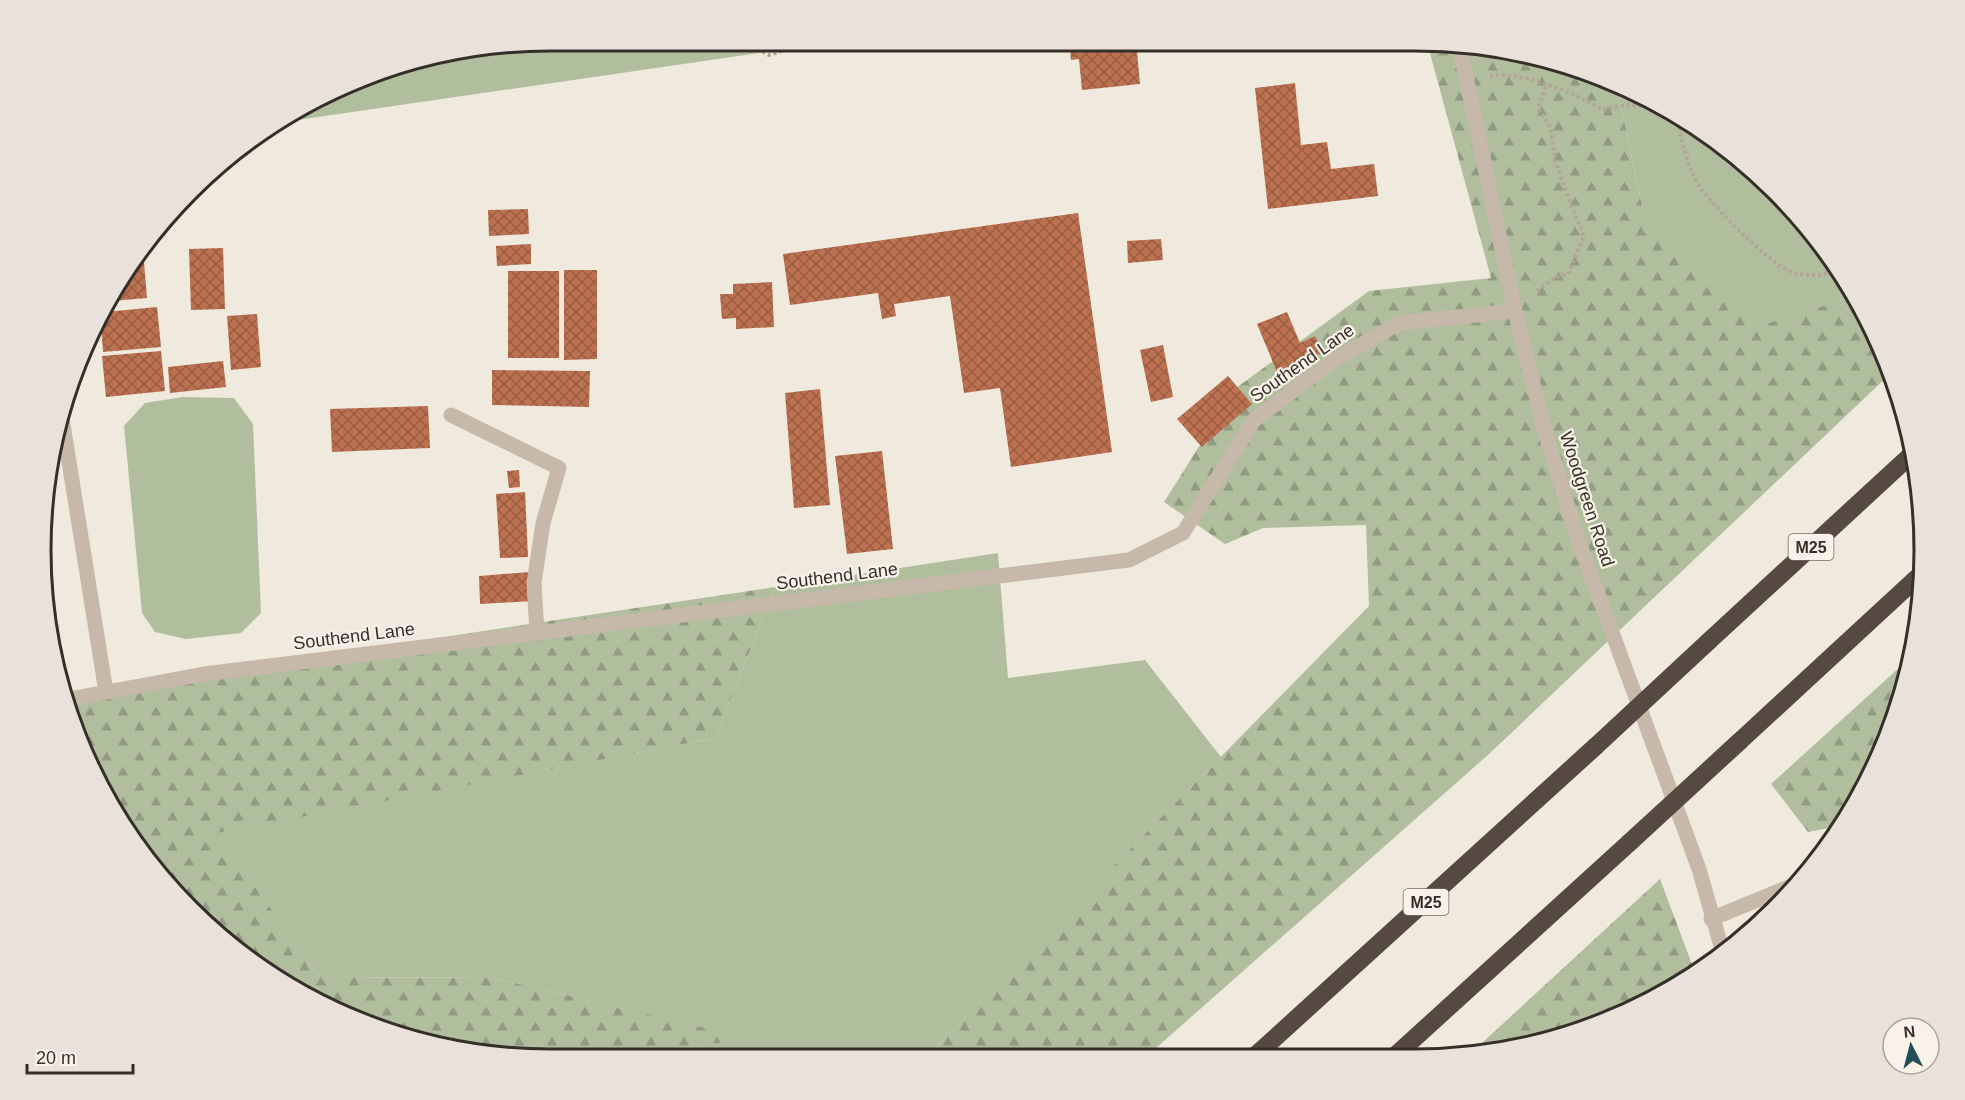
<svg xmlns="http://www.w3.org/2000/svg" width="1965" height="1100" font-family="Helvetica,sans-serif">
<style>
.grass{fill:#b1be9e}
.forest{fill:url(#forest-firs)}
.building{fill:url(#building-cross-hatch)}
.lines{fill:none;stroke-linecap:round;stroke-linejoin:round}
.path{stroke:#b3a494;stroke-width:4;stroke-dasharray:3 3;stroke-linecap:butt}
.minor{stroke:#c7b9aa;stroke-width:15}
.highway{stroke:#564941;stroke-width:18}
.highway-bridge{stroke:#564941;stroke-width:18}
.labels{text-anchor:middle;stroke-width:4.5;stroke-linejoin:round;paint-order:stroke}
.shield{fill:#f8f2e9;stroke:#706963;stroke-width:1.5}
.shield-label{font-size:16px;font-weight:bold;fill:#362e29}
.street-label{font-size:18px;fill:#362e29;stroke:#f8f2e9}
.rim{fill:none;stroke:#362e29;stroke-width:3}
</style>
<defs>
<pattern id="forest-firs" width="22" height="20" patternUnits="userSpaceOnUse" patternTransform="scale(1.5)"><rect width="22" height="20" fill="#b1be9e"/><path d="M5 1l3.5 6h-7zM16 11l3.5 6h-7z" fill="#919b81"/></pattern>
<pattern id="building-cross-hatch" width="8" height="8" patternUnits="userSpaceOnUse" patternTransform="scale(1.5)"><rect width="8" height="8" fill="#bc7150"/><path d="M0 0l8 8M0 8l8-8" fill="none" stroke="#9a5d42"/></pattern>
</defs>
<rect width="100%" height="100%" fill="#f0e9dd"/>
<!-- grass -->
<path class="grass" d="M550 41H819L813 45 284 122 387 67Z
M1617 87 1670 109 1751 167 1819 240 1854 296 1766 325 1643 210Z
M183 397 234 398 253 424 261 613 241 633 186 639 155 632 142 613 124 426 145 403Z
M998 553 1008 678 1145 660 1221 757 926 1057 598 1058 748 1039 494 978 319 977 216 832 715 738 775 587Z"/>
<!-- forest -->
<path class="forest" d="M1427 42H1448L1547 58 1617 87 1643 210 1766 324 1854 296 1872 325 1890 374 1489 754 1147 1056 926 1057 1369 606 1366 525 1263 528 1225 544 1164 502 1236 388 1369 291 1491 278Z
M775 587 715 738 217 833 319 977 494 978 751 1039 598 1058H517L387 1033 295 991 167 886 79 745 67 694Z
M1911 657C1897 716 1877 777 1840 826L1808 832 1771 784Z
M1660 879 1696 975 1579 1032 1481 1055H1469Z"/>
<!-- building -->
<path class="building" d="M1069 41H1136L1140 84 1082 90 1079 59 1071 60Z
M1295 83 1301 145 1327 142 1331 169 1374 164 1378 196 1268 209 1255 88Z
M528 209 529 234 489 236 488 210Z
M1078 213 1112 452 1011 467 1000 388 964 393 950 296 894 304 896 316 882 319 878 293 790 305 783 254Z
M1161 239 1163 260 1128 263 1127 241Z
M531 244V264L497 266 496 246Z
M223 248 225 309 191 310 189 249Z
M144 262 147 298 111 301 127 267 129 264Z
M564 270H597V359L564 360Z
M508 271H559V358H508Z
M772 282 774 327 736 329V318L722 319 720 294H733V284Z
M157 307 161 347 103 352 101 324 106 312Z
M1287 312 1300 343 1315 336 1322 353 1277 372 1257 324Z
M257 314 261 367 231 370 227 316Z
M1163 345 1173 397 1151 402 1140 350Z
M161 351 165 391 106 397 102 356Z
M223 361 226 387 170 393 168 367Z
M492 370 590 371 589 407 492 405Z
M1228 376 1252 404 1202 447 1177 419Z
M820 389 830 505 794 508 785 393Z
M428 406 430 448 332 452 330 409Z
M882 451 893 549 847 554 835 456Z
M519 470 520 487 509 488 507 471Z
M525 492 528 557 500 558 496 494Z
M530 572 532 601 480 604 479 576Z"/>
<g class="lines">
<!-- path -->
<path class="path" d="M741 41 769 55 811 41
M1490 76C1519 70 1578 94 1603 110 1636 100 1649 106 1679 124 1681 141 1687 161 1694 177 1705 200 1766 260 1789 271 1805 278 1822 275 1839 271
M1537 291 1556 277 1568 274 1584 236C1575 213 1564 189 1557 165 1550 141 1556 130 1538 109L1546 86"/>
<!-- minor -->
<path class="minor" d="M1459 43 1515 311 1544 428 1577 537 1699 869 1723 953
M61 412 106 692
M451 415 559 468 543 523 534 583 537 633
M69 699 204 674 1129 560 1183 533 1254 420 1333 361 1399 323 1515 311
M1711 919 1796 884"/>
<!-- highway -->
<path class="highway" d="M1709 641 1913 453
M1740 741 1922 573
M1396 1055 1629 843
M1255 1056 1596 746"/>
<!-- highway-bridge -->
<path class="highway-bridge" d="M1596 746 1709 641
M1629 843 1740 741"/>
</g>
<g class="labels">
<!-- shield labels -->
<g class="shield">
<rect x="1788.5" y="534" width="45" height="26" rx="4.5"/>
<rect x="1403.5" y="889" width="45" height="26" rx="4.5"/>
</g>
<g class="shield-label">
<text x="1811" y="553">M25</text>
<text x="1426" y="908">M25</text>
</g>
<!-- street labels -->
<g class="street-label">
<text transform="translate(1302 363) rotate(-35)" y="6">Southend Lane</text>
<text transform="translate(1587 499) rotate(72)" y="6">Woodgreen Road</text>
<text transform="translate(837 576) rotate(-7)" y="6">Southend Lane</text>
<text transform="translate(354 636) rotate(-7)" y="6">Southend Lane</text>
</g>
</g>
<!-- crop -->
<path d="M0 0H1965V1100H0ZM550 51H1415A499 499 0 0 1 1914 550V550A499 499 0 0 1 1415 1049H550A499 499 0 0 1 51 550V550A499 499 0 0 1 550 51Z" fill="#e8e2da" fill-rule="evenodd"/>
<path class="rim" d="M550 51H1415A499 499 0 0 1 1914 550V550A499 499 0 0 1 1415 1049H550A499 499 0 0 1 51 550V550A499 499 0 0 1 550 51Z"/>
<!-- north arrow -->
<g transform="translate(1911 1046) rotate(354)"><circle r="28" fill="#f8f2e9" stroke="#aaa49c" stroke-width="1.5"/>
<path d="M0-4.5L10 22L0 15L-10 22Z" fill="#224d54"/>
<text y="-9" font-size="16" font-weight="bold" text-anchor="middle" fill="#362e29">N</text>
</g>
<!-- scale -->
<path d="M27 1064v9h106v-9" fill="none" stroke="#362e29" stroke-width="3"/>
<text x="36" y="1064" font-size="18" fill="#362e29" stroke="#f8f2e9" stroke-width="4.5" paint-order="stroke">20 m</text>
</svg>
